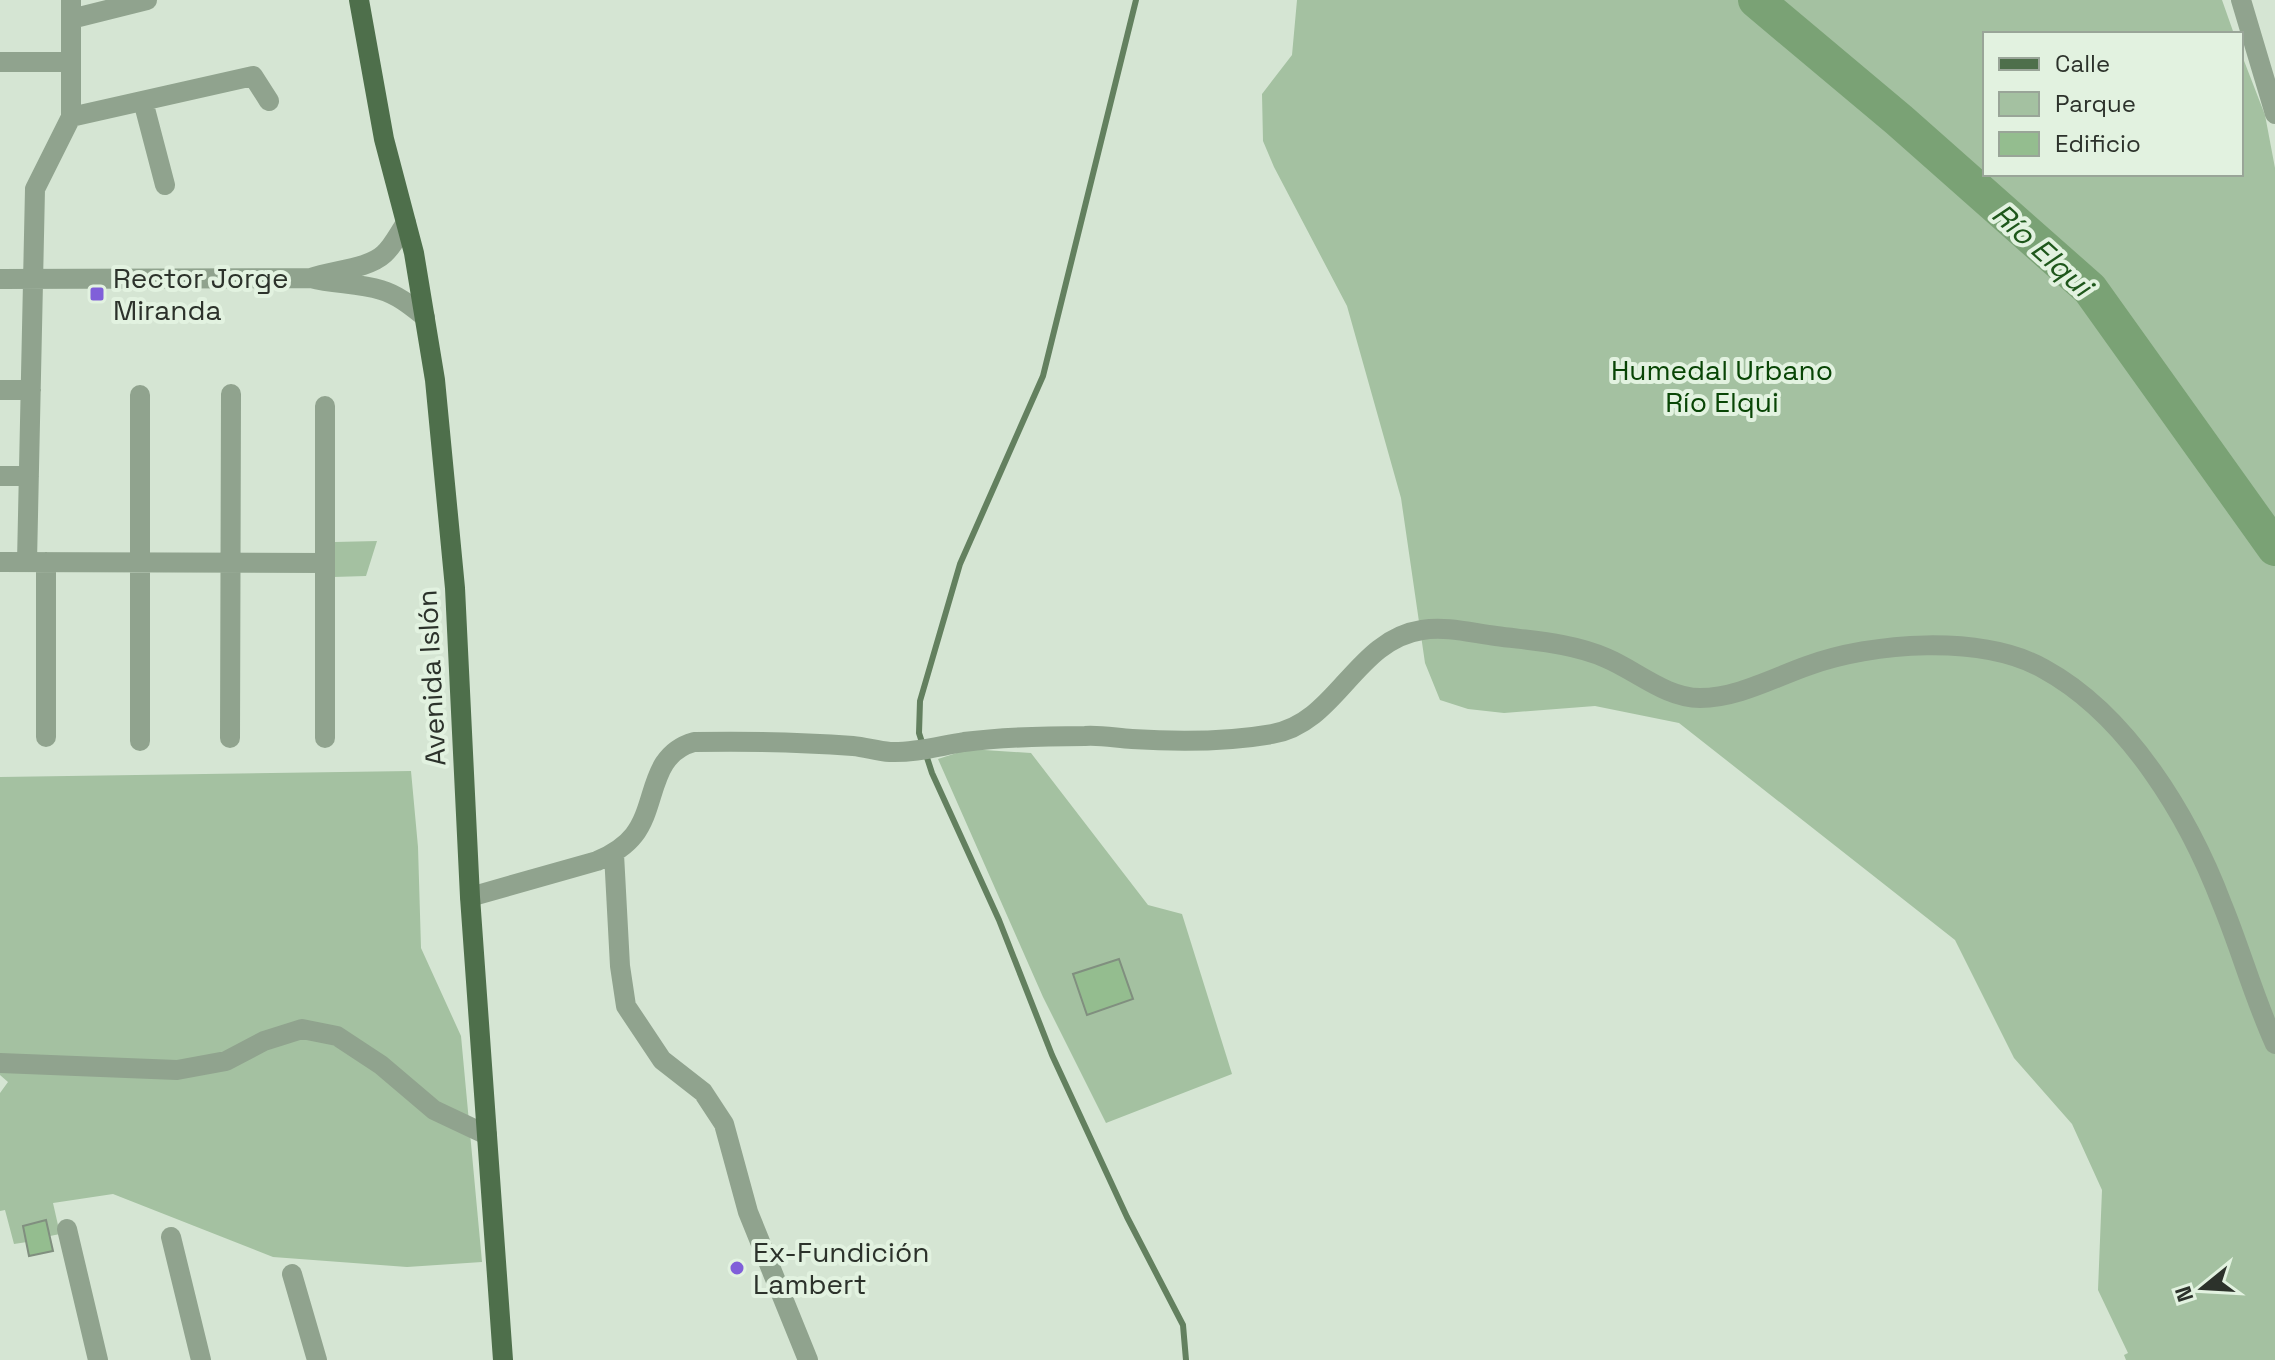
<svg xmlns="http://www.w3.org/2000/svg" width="2275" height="1360" font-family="'Space Grotesk',sans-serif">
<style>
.green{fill:#a4c1a1}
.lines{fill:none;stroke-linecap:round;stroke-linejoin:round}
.stream{stroke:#63805f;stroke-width:6}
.river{stroke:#7aa275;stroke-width:36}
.building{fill:#94bd8f;stroke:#808f7f;stroke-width:2}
.minor{stroke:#90a38e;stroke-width:20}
.major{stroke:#4e6f4b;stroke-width:20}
.poi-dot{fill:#805fd9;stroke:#e2f2e0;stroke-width:3}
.labels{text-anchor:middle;stroke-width:8;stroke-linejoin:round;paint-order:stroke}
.poi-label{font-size:28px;fill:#2c322b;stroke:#e2f2e0;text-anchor:start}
.park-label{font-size:28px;fill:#084505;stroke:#e2f2e0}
.street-label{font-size:28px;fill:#2c322b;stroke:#e2f2e0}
.water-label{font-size:30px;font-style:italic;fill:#1e571b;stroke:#e2f2e0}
</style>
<rect width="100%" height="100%" fill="#d5e5d3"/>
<!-- green -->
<path class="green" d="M1297 0H2222L2234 34H1985V174H2241V53L2265 115 2275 168V1360H2126L2124 1355 2128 1353 2098 1290 2102 1190 2072 1124 2014 1058 1955 940 1679 723 1595 706 1504 713 1468 709 1440 700 1425 663 1401 498 1347 306 1274 167 1263 141 1262 94 1292 55Z
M377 541 366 576 333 577 335 542Z
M969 749 1031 753 1148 905 1182 914 1232 1074 1106 1123 1043 997 938 759Z
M411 771 418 847 421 948 461 1036 482 1262 407 1267 273 1257 113 1194 53 1203 60 1234 50 1236 46 1220 23 1226 27 1242 14 1244 5 1210 0 1211V1093L8 1082 0 1075V777Z"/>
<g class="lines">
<!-- stream -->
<path class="stream" d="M1136 0 1043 376 960 564 920 701 919 733 932 773 999 920 1052 1055 1127 1217 1183 1325 1186 1360"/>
<!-- river -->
<path class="river" d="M1756 0 1899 120 2090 289 2275 548"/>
</g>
<!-- building -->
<path class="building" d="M1119 959 1133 999 1087 1015 1073 974Z
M46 1220 53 1251 29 1256 23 1226Z"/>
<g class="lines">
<!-- minor -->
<path class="minor" d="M2241 0 2275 114
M71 19 147 0
M0 62H71
M143 101 165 185
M71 117 253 76 269 101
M311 278C333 270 368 269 384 254 393 246 399 233 406 223
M0 279 311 278C334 284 359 283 381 290 398 295 411 306 425 317
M0 390H31
M0 476H29
M0 562 325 563
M27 562 35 189 71 117V0
M46 737V562
M230 738 231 394
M325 738V406
M140 741V395
M614 854 620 966 626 1006 662 1060 703 1092 724 1124 748 1212 808 1360
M470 897 597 861C611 855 624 848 634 835 658 804 648 755 694 742 747 741 799 742 853 746 865 747 877 751 890 752 915 753 939 746 964 742 1004 737 1045 736 1085 736 1101 735 1116 738 1132 739 1178 742 1226 742 1272 734 1337 723 1355 640 1422 630 1446 626 1472 633 1496 636 1533 641 1572 643 1606 658 1637 671 1666 698 1700 698 1737 698 1773 678 1807 666 1872 642 1982 634 2044 669 2128 715 2189 817 2222 904 2241 950 2254 998 2275 1044
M0 1063 177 1070 226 1061 264 1041 302 1029 337 1036 381 1065 434 1110 487 1135
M67 1229 98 1360
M171 1237 201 1360
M292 1274 317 1360"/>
<!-- major -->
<path class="major" d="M359 0 384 139 414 253 435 380 455 588 470 897 503 1360"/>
</g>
<!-- markers -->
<g class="poi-dot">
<rect x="89" y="286" width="16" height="16" rx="4"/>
<circle cx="737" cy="1268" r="8"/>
</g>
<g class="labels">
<!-- poi labels -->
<g class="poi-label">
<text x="113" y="288">Rector Jorge<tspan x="113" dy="32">Miranda</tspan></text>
<text x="753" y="1262">Ex-Fundición<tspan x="753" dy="32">Lambert</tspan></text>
</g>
<!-- park labels -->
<g class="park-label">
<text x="1722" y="380">Humedal Urbano<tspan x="1722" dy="32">Río Elqui</tspan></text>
</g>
<!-- street labels -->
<g class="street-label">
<text transform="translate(431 678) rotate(-93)" y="10">Avenida Islón</text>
</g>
<!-- water labels -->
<g class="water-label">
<text transform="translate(2042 250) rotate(42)" y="10">Río Elqui</text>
</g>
</g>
<!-- legend -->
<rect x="1983" y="32" width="260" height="144" fill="#e2f2e0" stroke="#99a598" stroke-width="2"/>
<rect x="1999" y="58" width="40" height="12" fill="#4e6f4b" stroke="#99a598" stroke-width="2"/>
<text x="2055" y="72" font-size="24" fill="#2c322b">Calle</text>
<rect x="1999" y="92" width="40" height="24" fill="#a4c1a1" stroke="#99a598" stroke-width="2"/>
<text x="2055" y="112" font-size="24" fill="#2c322b">Parque</text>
<rect x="1999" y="132" width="40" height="24" fill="#94bd8f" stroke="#99a598" stroke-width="2"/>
<text x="2055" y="152" font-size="24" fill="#2c322b">Edificio</text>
<!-- north arrow -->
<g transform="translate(2203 1288) rotate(252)" stroke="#e2f2e0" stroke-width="6" paint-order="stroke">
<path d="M0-6L14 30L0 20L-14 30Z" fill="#2c322b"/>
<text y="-12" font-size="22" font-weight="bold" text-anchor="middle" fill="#2c322b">N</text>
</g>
</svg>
